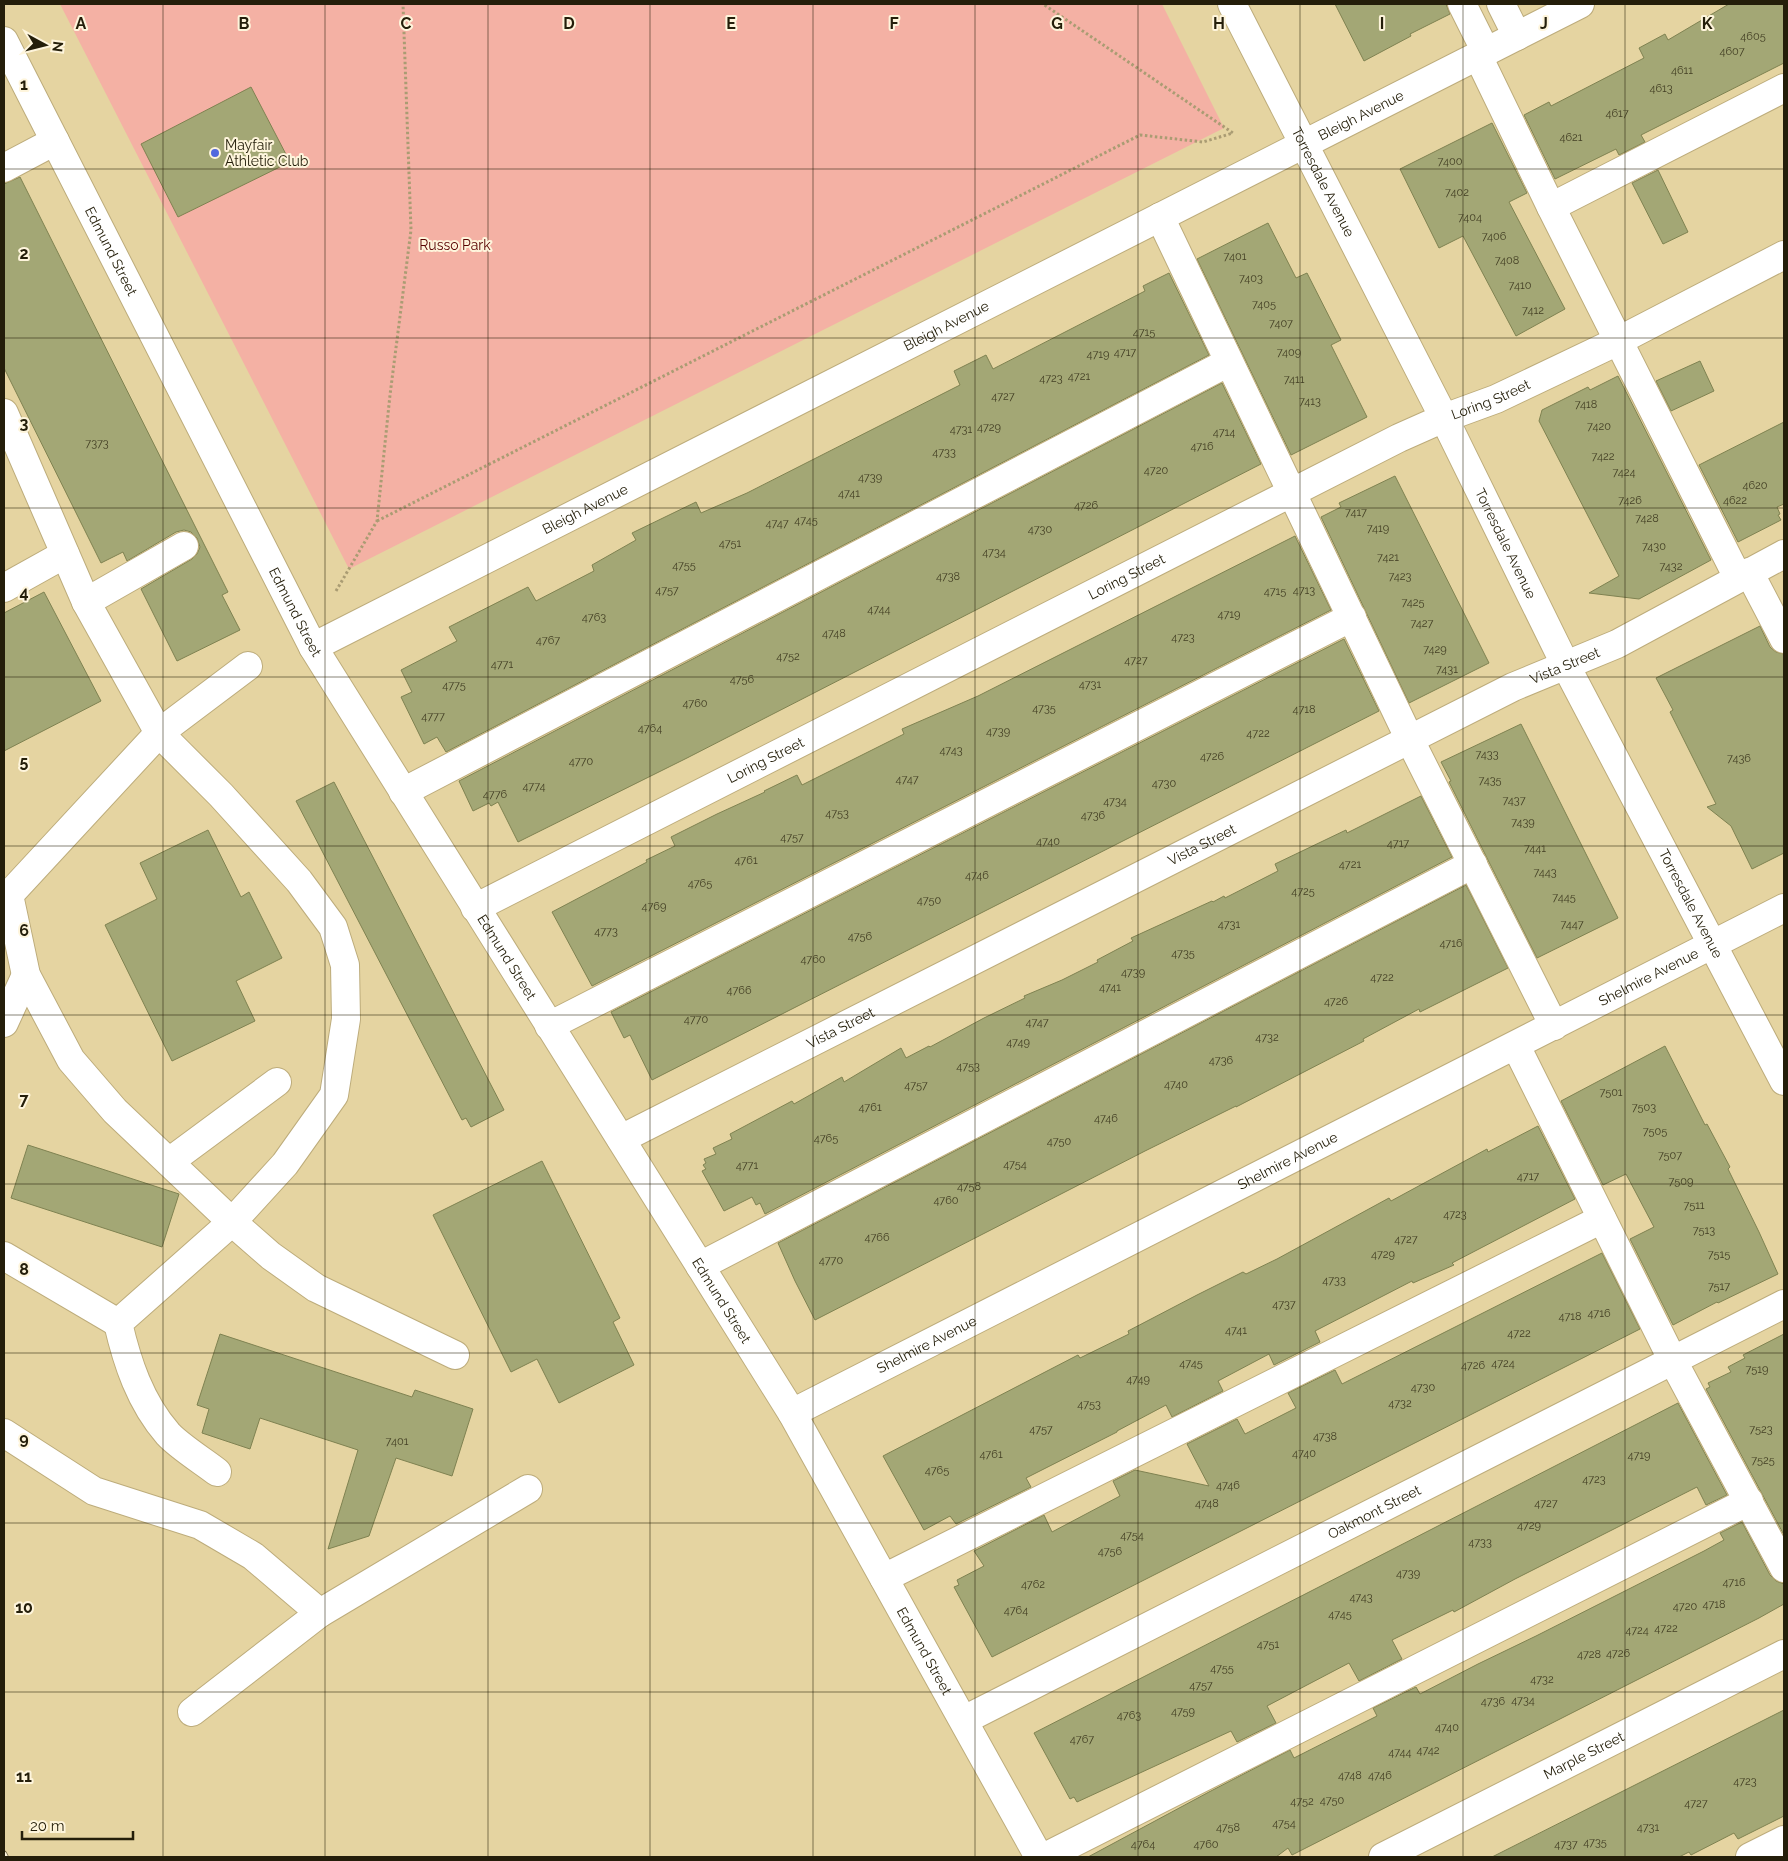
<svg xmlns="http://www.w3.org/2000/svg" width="1788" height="1861" font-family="Raleway,sans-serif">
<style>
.green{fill:#f4b1a4}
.building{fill:#a3a775;stroke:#7f8251}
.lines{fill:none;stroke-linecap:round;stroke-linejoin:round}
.minor-casing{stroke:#bdac7b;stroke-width:30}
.path{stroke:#aa9c73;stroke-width:3;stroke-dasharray:2.5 2.5;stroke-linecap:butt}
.minor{stroke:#fff;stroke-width:28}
.rail-casing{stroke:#6a6041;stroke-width:5.5}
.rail{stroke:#fef5dc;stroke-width:4;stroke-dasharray:11;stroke-linecap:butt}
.grid{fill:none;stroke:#241e0a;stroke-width:1;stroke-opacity:0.55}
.poi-dot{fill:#5268de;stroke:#fef5dc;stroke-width:2}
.labels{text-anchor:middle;stroke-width:4;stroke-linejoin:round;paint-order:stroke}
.number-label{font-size:11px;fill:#444025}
.street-label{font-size:14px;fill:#241e0a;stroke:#fef5dc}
.poi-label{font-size:14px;fill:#241e0a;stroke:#fef5dc;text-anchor:start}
.park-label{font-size:14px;fill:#580200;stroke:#fef5dc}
.grid-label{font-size:16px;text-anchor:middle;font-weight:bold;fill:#241e0a;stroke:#fef5dc;stroke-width:4;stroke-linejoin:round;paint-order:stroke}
</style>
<rect width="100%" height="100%" fill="#e5d4a1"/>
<!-- green -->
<path class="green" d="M60 4H1162L1224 128 349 569Z"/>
<!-- building -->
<path class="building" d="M1335 4H1446L1450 14 1410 34 1411 36 1364 61Z
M1729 4H1784V63L1641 135 1645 142 1619 155 1616 149 1555 179 1524 115 1549 102 1551 106 1644 58 1639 48 1665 34 1668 40Z
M251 87 290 162 178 217 141 144Z
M1492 123 1527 193 1509 202 1565 309 1516 336 1463 236 1439 248 1400 169Z
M1658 170 1688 232 1663 244 1632 183Z
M20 177 228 592 222 595 240 630 177 661 141 589 192 559 197 554 200 547 197 538 191 532 184 530 176 532 127 561 123 552 101 563 4 368V184Z
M1268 223 1296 278 1307 273 1341 340 1331 345 1367 417 1291 455 1197 259Z
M1169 273 1209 355 446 752 437 737 424 744 401 697 412 692 401 670 457 641 449 627 528 587 536 601 594 571 592 565 636 540 632 533 696 502 701 513 747 493 960 385 954 371 986 355 993 369 1145 291 1143 286Z
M1700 361 1714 391 1671 411 1656 381Z
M1618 376 1711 560 1639 599 1589 593 1619 576 1539 421 1542 410 1588 387 1590 390Z
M1222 383 1261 464 687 758 518 842 498 802 491 806 489 803 473 811 459 781Z
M1784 422V504L1777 507 1780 514 1778 515 1781 520 1738 542 1699 465Z
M1395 476 1489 663 1409 703 1321 517 1341 507 1339 503Z
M1295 536 1331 610 592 986 552 912 647 862 646 860 675 846 671 837 717 814 765 792 764 791 797 775 802 785 904 734 902 729 978 696Z
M44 592 101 701 4 751V613Z
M1760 626 1770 647 1776 652 1784 654V853L1752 869 1731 826 1707 807 1716 804 1670 712 1673 710 1656 678Z
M1344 639 1379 711 652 1080 630 1035 624 1038 611 1012Z
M1521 724 1618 918 1537 958 1449 782 1451 781 1441 762Z
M334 782 504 1110 471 1127 466 1118 462 1120 296 801Z
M1421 796 1452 857 765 1214 760 1203 756 1205 752 1197 724 1211 702 1171 706 1169 703 1165 706 1163 704 1159 716 1154 713 1148 732 1139 730 1134 792 1101 794 1104 842 1077 844 1082 901 1048 906 1058 929 1046 930 1047 984 1018 1025 998 1024 996 1062 980 1098 962 1097 960 1133 941 1131 938 1212 901 1213 902 1224 896 1225 898 1278 871 1275 864 1346 830 1347 833Z
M208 830 241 897 249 892 282 958 236 981 255 1021 172 1061 105 925 157 899 140 863Z
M1466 885 1508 968 1420 1012 1419 1009 1363 1039 1364 1041 1236 1107V1106L1145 1151 815 1320 795 1281 778 1243Z
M1665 1046 1705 1125 1707 1124 1730 1167 1728 1169 1759 1232 1778 1274 1718 1303 1717 1302 1673 1325 1630 1239 1654 1227 1626 1174 1603 1185 1561 1101Z
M1538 1126 1575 1199 1452 1263 1454 1265 1413 1283 1412 1281 1315 1331 1320 1342 1274 1365 1269 1354 1218 1381 1223 1391 1172 1417 1166 1405 1117 1431V1432L1026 1478 1031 1487 956 1524 950 1516 924 1530 883 1456 1078 1355 1080 1358 1129 1334 1128 1331 1197 1295 1243 1272 1246 1274 1277 1259 1389 1198 1391 1201 1487 1149 1488 1152Z
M28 1145 179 1194 162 1247 11 1198Z
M542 1161 620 1318 613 1322 634 1365 559 1403 537 1359 511 1372 433 1215Z
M1602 1253 1640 1329 992 1657 954 1587 959 1585 957 1580 984 1566 974 1551 1044 1515 1052 1532 1120 1496 1113 1481 1135 1470 1209 1486 1187 1444 1237 1419 1245 1434 1296 1408 1288 1393 1335 1370 1342 1384Z
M220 1334 412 1397 415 1390 473 1409 452 1476 396 1458 369 1536 328 1549 358 1450 260 1418 250 1449 202 1433 209 1409 197 1405Z
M1784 1334V1535L1706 1389 1710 1387 1708 1383 1731 1372 1728 1367 1745 1358 1743 1355Z
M1678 1403 1727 1495 1706 1505 1697 1487 1515 1579 1454 1612 1453 1610 1392 1640 1402 1659 1359 1681 1349 1663 1267 1706 1276 1723 1237 1742 1231 1731 1077 1802 1074 1797 1070 1799 1034 1733Z
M1742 1522 1770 1575 1776 1581 1784 1584V1604L1759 1618 1292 1855 1288 1848 1276 1857H1088L1209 1792 1290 1750 1294 1758 1377 1716 1373 1708 1416 1687 1420 1694 1478 1664 1536 1636 1704 1551 1724 1540 1720 1533Z
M1784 1710V1816L1738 1839 1734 1833 1691 1855 1689 1852 1679 1857H1492Z"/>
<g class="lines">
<defs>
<g id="minor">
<path id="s1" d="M1232 4 1444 418 1565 664 1784 1081"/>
<path d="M1462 4 1486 52"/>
<path d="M1501 4 1517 36"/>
<path id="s2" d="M4 41 313 647 792 1413 1039 1857"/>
<path d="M1478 56 1551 207 1738 578"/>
<path d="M4 168 55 141"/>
<path d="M1551 207 1784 88"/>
<path d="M1160 217 1410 740 1554 1026"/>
<path d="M4 413 86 602 159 733 221 795 299 881 333 927 345 965 346 1019 334 1095 285 1164 232 1222 115 1111 71 1060 26 975 9 895 159 733 248 666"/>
<path d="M1749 572 1784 639"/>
<path d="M4 588 65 554"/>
<path d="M86 602 184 546"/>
<path id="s3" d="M313 647 1580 4"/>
<path d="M403 792 1229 362"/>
<path id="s4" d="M475 908 1399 438 1444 418 1496 399 1618 341 1784 255"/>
<path d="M4 1023 26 975"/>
<path d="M549 1026 1352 617"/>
<path d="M1516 1046 1673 1361 1784 1568"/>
<path id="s5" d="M621 1139 1513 687 1617 644 1784 554"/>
<path d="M169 1162 277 1082"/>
<path d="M4 1256 118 1323"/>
<path d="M700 1266 1473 864"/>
<path id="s6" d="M792 1413 1784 908"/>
<path d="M4 1433 94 1491 200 1525 253 1556 320 1613 192 1712"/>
<path d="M217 1472C203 1461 180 1447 168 1434 140 1402 127 1362 118 1323L232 1222 271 1256 316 1288 455 1355"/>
<path d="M884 1578 1602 1219"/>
<path d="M320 1613 528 1489"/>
<path id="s7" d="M964 1720 1784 1304"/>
<path d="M1045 1857 1749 1501"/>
<path id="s8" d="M1383 1857 1784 1654"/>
<path d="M1750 1857 1784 1840"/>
</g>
</defs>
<!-- minor casing -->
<use href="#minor" class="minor-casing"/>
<!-- path -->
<path class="path" d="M377 521 1140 135 1203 142 1233 133 1043 4
M336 591 377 521 390 395 411 230 403 4"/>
<!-- minor -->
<use href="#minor" class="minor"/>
<defs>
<path id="rail" d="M4 1853 6 1857"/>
</defs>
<!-- rail casing -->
<use href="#rail" class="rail-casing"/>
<!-- rail -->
<use href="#rail" class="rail"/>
</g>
<!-- grid -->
<path class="grid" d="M163 4V1857M325 4V1857M488 4V1857M650 4V1857M813 4V1857M975 4V1857M1138 4V1857M1300 4V1857M1463 4V1857M1625 4V1857M4 169H1784M4 338H1784M4 508H1784M4 677H1784M4 846H1784M4 1015H1784M4 1184H1784M4 1353H1784M4 1523H1784M4 1692H1784"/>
<!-- markers -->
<circle class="poi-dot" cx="215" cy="153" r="5"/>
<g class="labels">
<!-- number labels -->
<g class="number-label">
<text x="1753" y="40">4605</text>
<text x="1732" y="55">4607</text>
<text x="1682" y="74">4611</text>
<text x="1661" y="92">4613</text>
<text x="1617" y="117">4617</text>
<text x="1571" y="141">4621</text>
<text x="1450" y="165">7400</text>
<text x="1457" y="196">7402</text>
<text x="1470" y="221">7404</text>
<text x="1494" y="240">7406</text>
<text x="1235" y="260">7401</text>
<text x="1507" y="264">7408</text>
<text x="1251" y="282">7403</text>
<text x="1520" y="289">7410</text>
<text x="1264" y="308">7405</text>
<text x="1533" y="314">7412</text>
<text x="1281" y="327">7407</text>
<text x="1144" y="336">4715</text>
<text x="1125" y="356">4717</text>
<text x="1289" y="356">7409</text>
<text x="1098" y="358">4719</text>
<text x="1079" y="380">4721</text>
<text x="1051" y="382">4723</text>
<text x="1294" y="383">7411</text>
<text x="1003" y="400">4727</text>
<text x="1310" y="405">7413</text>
<text x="1586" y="408">7418</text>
<text x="1599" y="430">7420</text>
<text x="989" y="431">4729</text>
<text x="961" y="433">4731</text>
<text x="1224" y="436">4714</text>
<text x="97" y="447">7373</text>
<text x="1202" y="450">4716</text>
<text x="944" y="456">4733</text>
<text x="1603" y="460">7422</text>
<text x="1156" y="474">4720</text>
<text x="1624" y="476">7424</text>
<text x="870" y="481">4739</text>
<text x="1755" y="489">4620</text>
<text x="849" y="497">4741</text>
<text x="1630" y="504">7426</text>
<text x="1735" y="504">4622</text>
<text x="1086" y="509">4726</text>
<text x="1356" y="516">7417</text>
<text x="1647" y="522">7428</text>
<text x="806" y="524">4745</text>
<text x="777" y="527">4747</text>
<text x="1378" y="532">7419</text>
<text x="1040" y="533">4730</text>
<text x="730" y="547">4751</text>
<text x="1654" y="550">7430</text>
<text x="994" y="556">4734</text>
<text x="1388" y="561">7421</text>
<text x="684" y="569">4755</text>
<text x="1671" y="570">7432</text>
<text x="948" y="580">4738</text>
<text x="1400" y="580">7423</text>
<text x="667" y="594">4757</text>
<text x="1304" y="594">4713</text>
<text x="1275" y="595">4715</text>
<text x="1413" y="606">7425</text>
<text x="879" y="613">4744</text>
<text x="1229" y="618">4719</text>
<text x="594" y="621">4763</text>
<text x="1422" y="627">7427</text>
<text x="834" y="637">4748</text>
<text x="1183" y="641">4723</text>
<text x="548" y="644">4767</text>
<text x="1435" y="653">7429</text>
<text x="788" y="660">4752</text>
<text x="1136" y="664">4727</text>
<text x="502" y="668">4771</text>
<text x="1447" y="673">7431</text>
<text x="742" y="683">4756</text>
<text x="1090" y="688">4731</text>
<text x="454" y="689">4775</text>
<text x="695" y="707">4760</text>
<text x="1044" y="712">4735</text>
<text x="1304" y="713">4718</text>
<text x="433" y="720">4777</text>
<text x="650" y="732">4764</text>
<text x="998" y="735">4739</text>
<text x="1258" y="737">4722</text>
<text x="951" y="754">4743</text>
<text x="1487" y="758">7433</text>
<text x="1212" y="760">4726</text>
<text x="1739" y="762">7436</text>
<text x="581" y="765">4770</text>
<text x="907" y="783">4747</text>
<text x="1490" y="784">7435</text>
<text x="1164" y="787">4730</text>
<text x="534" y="790">4774</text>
<text x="495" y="798">4776</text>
<text x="1514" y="804">7437</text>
<text x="1115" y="805">4734</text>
<text x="837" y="817">4753</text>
<text x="1093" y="819">4736</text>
<text x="1523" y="826">7439</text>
<text x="792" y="841">4757</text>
<text x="1048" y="845">4740</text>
<text x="1398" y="847">4717</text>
<text x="1535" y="852">7441</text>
<text x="746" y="864">4761</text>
<text x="1350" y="868">4721</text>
<text x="1545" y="876">7443</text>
<text x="977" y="879">4746</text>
<text x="700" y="887">4765</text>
<text x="1303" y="895">4725</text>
<text x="1564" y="901">7445</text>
<text x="929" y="904">4750</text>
<text x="654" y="910">4769</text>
<text x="1229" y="928">4731</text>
<text x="1572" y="928">7447</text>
<text x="606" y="935">4773</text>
<text x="860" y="940">4756</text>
<text x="1451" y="947">4716</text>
<text x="1183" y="957">4735</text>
<text x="813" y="963">4760</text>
<text x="1133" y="976">4739</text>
<text x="1382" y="981">4722</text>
<text x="1110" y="991">4741</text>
<text x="739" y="994">4766</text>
<text x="1336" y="1005">4726</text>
<text x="696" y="1023">4770</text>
<text x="1037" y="1026">4747</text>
<text x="1267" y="1041">4732</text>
<text x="1018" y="1046">4749</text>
<text x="1221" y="1064">4736</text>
<text x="968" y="1070">4753</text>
<text x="1176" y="1088">4740</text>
<text x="916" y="1089">4757</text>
<text x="1611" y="1096">7501</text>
<text x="870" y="1111">4761</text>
<text x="1644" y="1111">7503</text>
<text x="1106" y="1122">4746</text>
<text x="1655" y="1135">7505</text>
<text x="826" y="1142">4765</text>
<text x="1059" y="1145">4750</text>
<text x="1670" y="1159">7507</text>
<text x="1015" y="1168">4754</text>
<text x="747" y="1169">4771</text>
<text x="1528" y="1180">4717</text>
<text x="1681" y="1185">7509</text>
<text x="969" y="1190">4758</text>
<text x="946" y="1204">4760</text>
<text x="1694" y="1209">7511</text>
<text x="1455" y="1218">4723</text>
<text x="1704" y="1234">7513</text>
<text x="877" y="1241">4766</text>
<text x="1406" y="1243">4727</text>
<text x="1383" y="1258">4729</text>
<text x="1719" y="1258">7515</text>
<text x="831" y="1264">4770</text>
<text x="1334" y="1284">4733</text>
<text x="1719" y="1290">7517</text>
<text x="1284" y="1308">4737</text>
<text x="1599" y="1317">4716</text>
<text x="1570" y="1320">4718</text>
<text x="1236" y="1334">4741</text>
<text x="1519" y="1337">4722</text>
<text x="1191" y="1367">4745</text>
<text x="1503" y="1367">4724</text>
<text x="1473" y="1369">4726</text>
<text x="1757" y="1373">7519</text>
<text x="1138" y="1383">4749</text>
<text x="1423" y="1391">4730</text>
<text x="1400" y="1407">4732</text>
<text x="1089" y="1408">4753</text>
<text x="1041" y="1433">4757</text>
<text x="1761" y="1433">7523</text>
<text x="1325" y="1440">4738</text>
<text x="397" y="1445">7401</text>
<text x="1304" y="1457">4740</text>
<text x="991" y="1458">4761</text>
<text x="1639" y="1459">4719</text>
<text x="1763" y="1464">7525</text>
<text x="937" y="1474">4765</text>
<text x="1594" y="1483">4723</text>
<text x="1228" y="1489">4746</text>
<text x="1207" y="1507">4748</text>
<text x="1546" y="1507">4727</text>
<text x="1529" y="1529">4729</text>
<text x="1132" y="1539">4754</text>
<text x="1480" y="1546">4733</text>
<text x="1110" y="1555">4756</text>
<text x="1408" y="1577">4739</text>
<text x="1734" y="1586">4716</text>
<text x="1033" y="1588">4762</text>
<text x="1361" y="1601">4743</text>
<text x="1714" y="1608">4718</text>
<text x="1685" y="1610">4720</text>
<text x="1016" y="1614">4764</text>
<text x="1340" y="1618">4745</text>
<text x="1666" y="1632">4722</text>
<text x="1637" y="1634">4724</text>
<text x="1268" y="1648">4751</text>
<text x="1618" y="1657">4726</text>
<text x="1589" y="1658">4728</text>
<text x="1222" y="1672">4755</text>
<text x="1542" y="1683">4732</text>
<text x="1201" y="1689">4757</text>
<text x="1523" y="1704">4734</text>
<text x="1493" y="1705">4736</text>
<text x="1183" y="1715">4759</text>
<text x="1129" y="1719">4763</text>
<text x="1447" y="1731">4740</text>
<text x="1082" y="1743">4767</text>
<text x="1428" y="1754">4742</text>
<text x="1400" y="1756">4744</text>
<text x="1350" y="1779">4748</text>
<text x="1380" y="1779">4746</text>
<text x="1745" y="1785">4723</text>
<text x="1332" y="1804">4750</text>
<text x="1302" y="1805">4752</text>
<text x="1696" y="1807">4727</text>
<text x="1284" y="1827">4754</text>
<text x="1228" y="1831">4758</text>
<text x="1648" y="1831">4731</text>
<text x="1595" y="1846">4735</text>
<text x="1143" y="1848">4764</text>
<text x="1206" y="1848">4760</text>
<text x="1566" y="1848">4737</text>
</g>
<!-- street labels -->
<g class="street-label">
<text dy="5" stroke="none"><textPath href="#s3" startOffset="1175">Bleigh Avenue</textPath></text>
<text dy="5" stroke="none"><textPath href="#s1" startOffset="200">Torresdale Avenue</textPath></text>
<text dy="5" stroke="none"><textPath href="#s2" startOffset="236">Edmund Street</textPath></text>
<text dy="5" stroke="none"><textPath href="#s3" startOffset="710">Bleigh Avenue</textPath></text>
<text dy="5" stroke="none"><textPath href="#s4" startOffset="1136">Loring Street</textPath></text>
<text dy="5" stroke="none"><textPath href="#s3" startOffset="305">Bleigh Avenue</textPath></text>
<text dy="5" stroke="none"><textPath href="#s1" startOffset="605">Torresdale Avenue</textPath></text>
<text dy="5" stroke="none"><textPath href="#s4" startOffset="731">Loring Street</textPath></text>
<text dy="5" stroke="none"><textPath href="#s2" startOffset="641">Edmund Street</textPath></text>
<text dy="5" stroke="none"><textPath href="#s5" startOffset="1056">Vista Street</textPath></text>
<text dy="5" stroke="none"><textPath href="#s4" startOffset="326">Loring Street</textPath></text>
<text dy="5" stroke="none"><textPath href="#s5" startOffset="651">Vista Street</textPath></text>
<text dy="5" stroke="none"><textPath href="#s1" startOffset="1010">Torresdale Avenue</textPath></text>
<text dy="5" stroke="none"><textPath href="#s2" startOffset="1046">Edmund Street</textPath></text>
<text dy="5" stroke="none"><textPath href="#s6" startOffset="961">Shelmire Avenue</textPath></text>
<text dy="5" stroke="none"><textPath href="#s5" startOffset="246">Vista Street</textPath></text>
<text dy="5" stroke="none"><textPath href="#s6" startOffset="556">Shelmire Avenue</textPath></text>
<text dy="5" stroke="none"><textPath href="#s2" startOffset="1451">Edmund Street</textPath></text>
<text dy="5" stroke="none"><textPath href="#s6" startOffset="151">Shelmire Avenue</textPath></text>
<text dy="5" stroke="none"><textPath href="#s7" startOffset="460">Oakmont Street</textPath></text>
<text dy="5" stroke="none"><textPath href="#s2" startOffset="1856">Edmund Street</textPath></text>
<text dy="5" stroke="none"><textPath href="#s8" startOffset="225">Marple Street</textPath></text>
</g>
<!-- poi labels -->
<g class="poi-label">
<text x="225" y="150">Mayfair<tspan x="225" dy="16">Athletic Club</tspan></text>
</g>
<!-- park labels -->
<g class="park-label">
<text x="455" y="250">Russo Park</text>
</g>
</g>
<g class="grid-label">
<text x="81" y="29">A</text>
<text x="244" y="29">B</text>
<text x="406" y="29">C</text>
<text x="569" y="29">D</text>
<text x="731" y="29">E</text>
<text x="894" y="29">F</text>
<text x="1057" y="29">G</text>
<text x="1219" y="29">H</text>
<text x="1382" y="29">I</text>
<text x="1544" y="29">J</text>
<text x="1707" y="29">K</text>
<text x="24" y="90">1</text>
<text x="24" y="259">2</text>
<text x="24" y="429">3</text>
<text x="24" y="598">4</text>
<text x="24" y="767">5</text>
<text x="24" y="936">6</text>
<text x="24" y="1105">7</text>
<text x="24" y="1275">8</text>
<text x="24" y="1444">9</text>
<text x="24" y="1613">10</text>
<text x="24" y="1782">11</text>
</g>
<!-- border -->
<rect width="1788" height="1861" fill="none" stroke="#241e0a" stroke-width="10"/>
<!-- north arrow -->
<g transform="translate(45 45) rotate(97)" stroke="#fef5dc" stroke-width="4" paint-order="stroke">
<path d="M0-4L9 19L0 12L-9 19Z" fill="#241e0a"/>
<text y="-8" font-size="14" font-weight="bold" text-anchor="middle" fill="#241e0a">N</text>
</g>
<!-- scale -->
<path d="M22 1831v8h111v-8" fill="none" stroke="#241e0a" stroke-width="2.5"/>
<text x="30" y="1831" font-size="15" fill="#241e0a" stroke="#fef5dc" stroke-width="4" paint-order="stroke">20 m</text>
</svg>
